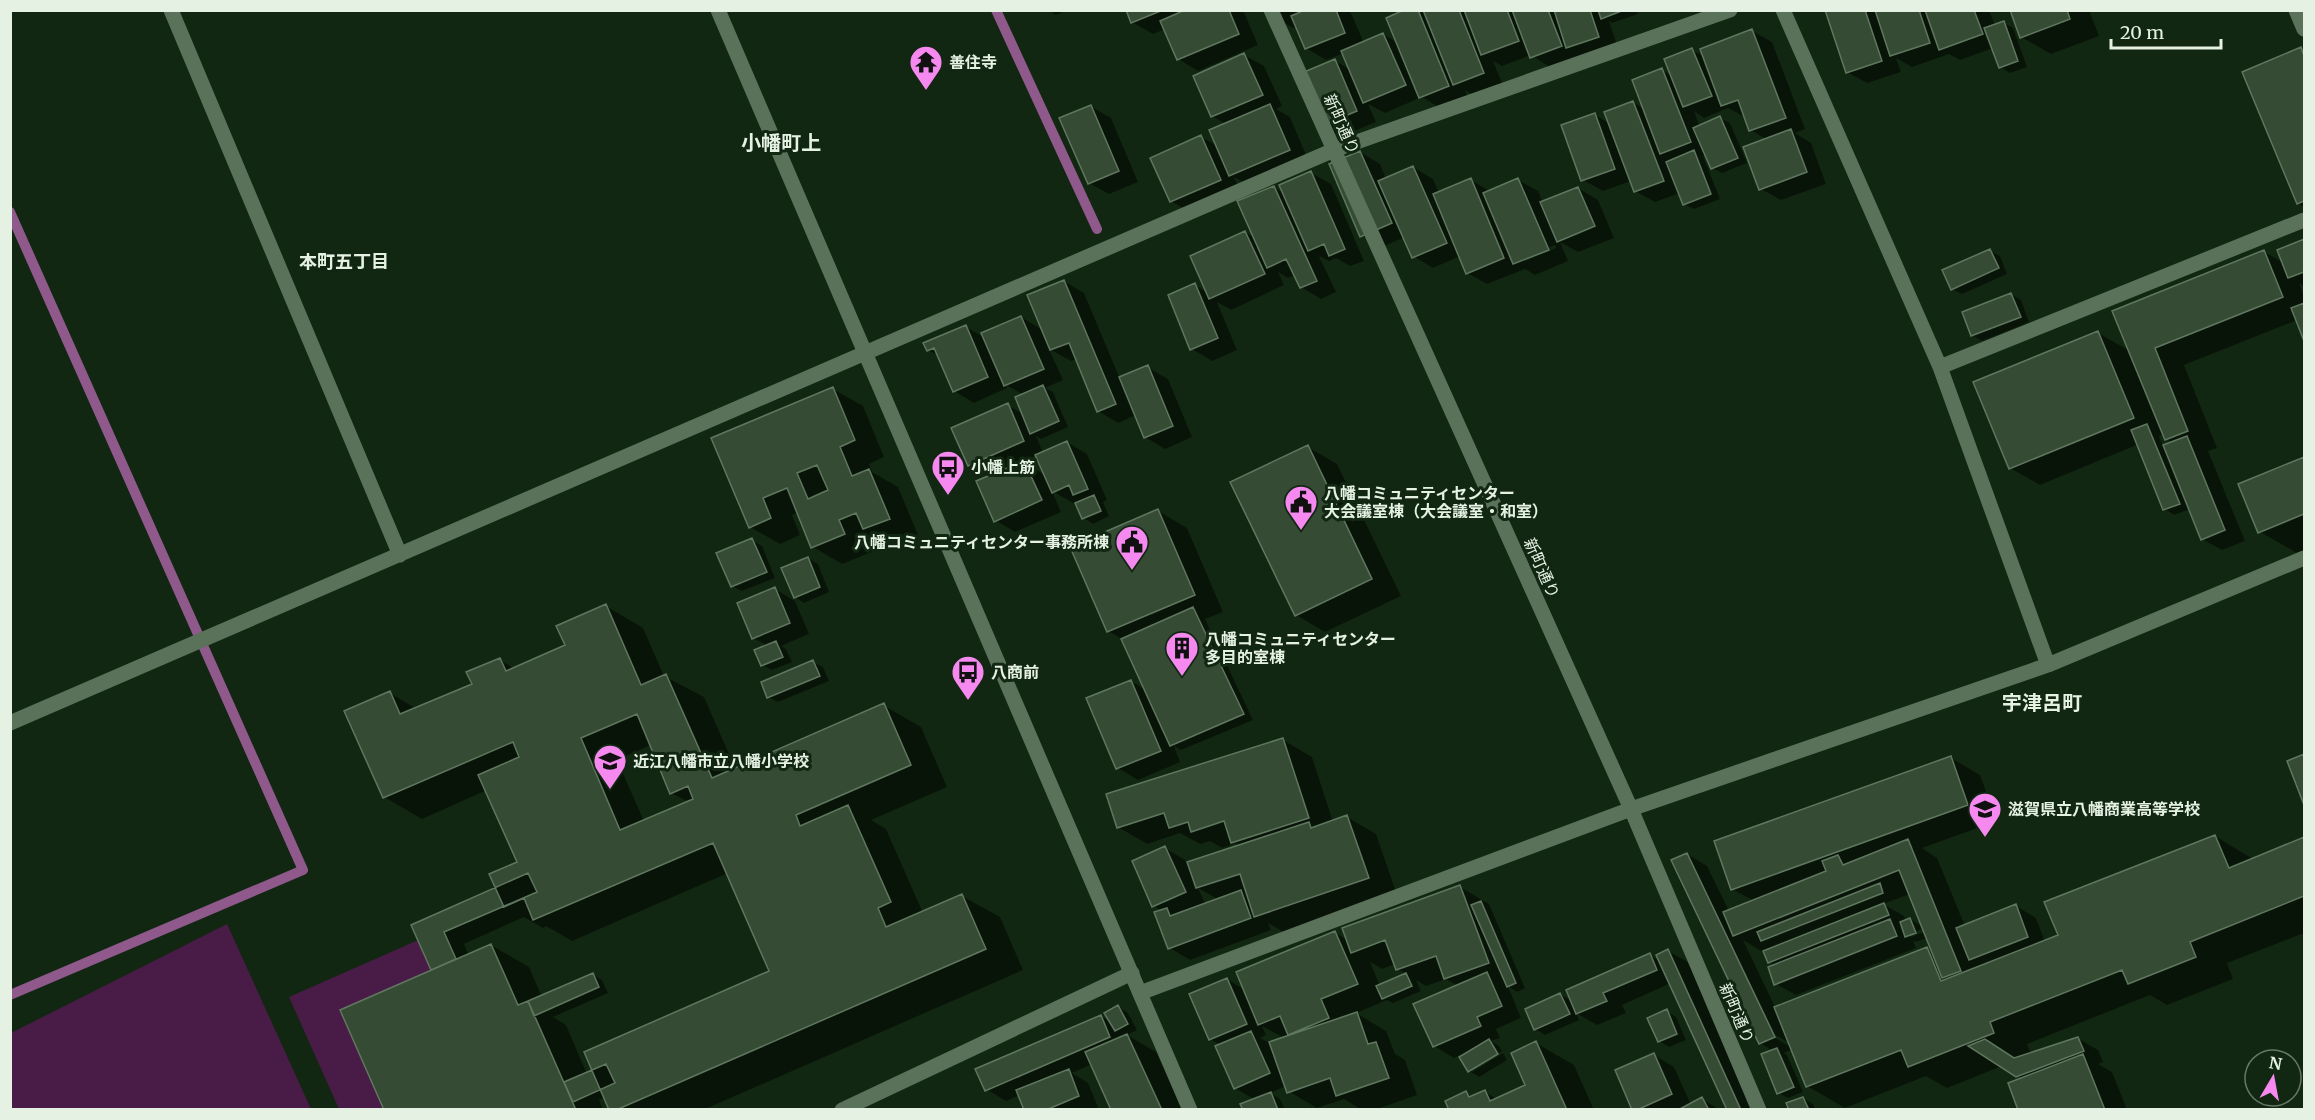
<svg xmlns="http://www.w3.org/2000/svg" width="2315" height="1120" font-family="Merriweather,'Noto Sans JP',serif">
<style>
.green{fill:#491b47}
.shadow{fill:#0007;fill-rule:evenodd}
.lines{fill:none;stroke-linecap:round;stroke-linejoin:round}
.stream{stroke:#8f598c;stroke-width:10}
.building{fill:#354b34;stroke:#60775f;stroke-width:1.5;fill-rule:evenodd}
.minor{stroke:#5a715a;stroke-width:15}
.tertiary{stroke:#5a715a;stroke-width:15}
.labels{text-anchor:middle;stroke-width:6;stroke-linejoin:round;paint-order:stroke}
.poi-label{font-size:16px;font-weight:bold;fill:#e4f1e3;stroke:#122712;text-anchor:start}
.street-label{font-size:16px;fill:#e4f1e3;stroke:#122712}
.neighbourhood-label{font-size:18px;font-weight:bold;fill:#e4f1e3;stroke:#122712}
.quarter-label{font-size:20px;font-weight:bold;fill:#e4f1e3;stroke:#122712}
</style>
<rect width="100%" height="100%" fill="#122712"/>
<!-- green -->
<path class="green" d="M227 924 311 1109H11V1033Z
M441 930 521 1109H339L289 997Z"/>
<!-- shadow -->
<path class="shadow" d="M1048 10H1068L1056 15Z
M1128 10H1243L1258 45 1198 71 1178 59 1165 29 1153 34 1132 22Z
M1270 10H1348L1351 13 1364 43 1383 34 1398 43 1408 10H1421L1426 13 1425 10H1637L1638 14 1612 23 1609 21 1618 48 1588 58 1580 54 1581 57 1551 68 1531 55 1502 66 1493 61 1503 85 1474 96 1465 90 1468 97 1440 108 1422 97 1385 113 1368 104 1376 122 1340 137 1320 126 1335 61 1351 70 1344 53 1326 60 1306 48 1297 27 1293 28 1273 17Z
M1827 10H1989L1995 26 2004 23 2013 28 2027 67 2010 73 2001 67 1993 48 1960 60 1949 54 1912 67 1896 58 1901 72 1867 83 1847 72Z
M2011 10H2089L2099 36 2051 54 2021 37Z
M1752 31 1772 42 1805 129 1795 133 1811 143 1826 184 1781 200 1761 189 1767 140 1751 130 1745 116H1743L1728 108 1704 118 1694 111 1700 127 1720 118 1730 123 1747 163 1722 173 1712 168 1707 154 1703 156 1720 199 1694 209 1684 204 1680 193 1655 202 1635 191 1631 181 1603 191 1583 180 1595 115 1609 123 1633 102 1644 109 1662 70 1672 76 1692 50 1705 57Z
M2301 49 2304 51V207L2298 203Z
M1244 55 1264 66 1282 106 1276 109 1290 117 1309 162 1250 186 1234 177 1240 191 1191 213 1171 201 1201 137 1218 146 1226 124 1212 116Z
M1090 106 1111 118 1138 182 1109 194 1089 183Z
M1360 152 1380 164 1386 179 1413 167 1433 179 1439 193 1471 180 1491 192 1518 180 1538 191 1543 203 1578 188 1598 200 1614 238 1578 252 1560 242 1568 261 1535 275 1525 269 1487 284 1467 273 1460 256 1433 268 1413 256 1405 237 1382 247 1362 236ZM1555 245 1556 248 1525 261V258Z
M1311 173 1331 184 1364 261 1350 266 1336 258 1329 261 1319 256 1336 292 1321 299 1301 287 1295 275 1288 278 1278 272 1284 285 1231 310 1217 302 1237 350 1212 361 1192 349 1195 285 1208 293 1245 232 1256 238 1274 187 1285 194Z
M2304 240V286L2299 283 2304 296V337L2297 320 2184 365 2217 448 2208 451 2245 541 2222 550 2202 539 2190 509 2174 515 2165 509 2139 444 2040 485 2010 468 2098 333 2130 351 2264 252 2284 263 2279 251ZM2164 434 2166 439 2173 443 2163 447 2159 436Z
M1990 251 2000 256 2007 274 1962 294 1952 289Z
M1064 281 1084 293 1120 379 1147 367 1168 379 1192 437 1165 449 1145 437 1136 415 1118 423 1098 411 1077 359 1071 361 1049 349 1063 380 1045 388 1053 392 1068 427 1041 439 1036 436 1043 453 1067 442 1087 454 1107 500 1103 502 1109 516 1093 524 1084 518 1076 502 1073 503 1052 491 1061 512 1015 532 995 520 990 477 969 465 1007 405 1023 414 1024 395 1006 385 1007 388 974 403 954 391 939 356 928 350 966 327 985 338 1021 317 1043 330ZM1037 455 1045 475 1022 462Z
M2011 294 2021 300 2029 322 1982 341 1972 335Z
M833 389 863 406 884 457 869 464 872 472 898 487 918 535 894 545 875 534 868 537 874 551 842 564 813 547 798 512 792 515 800 535 780 544 750 527 713 439Z
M1308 447 1337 464 1401 596 1325 632 1296 615Z
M2304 458V550L2297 553 2260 532 2240 485Z
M1158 511 1187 528 1223 612 1205 619 1253 720 1181 750 1174 746 1180 762 1138 780 1118 768 1131 681 1146 690 1122 639 1108 631Z
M752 540 762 546 775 578 742 591 732 586Z
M808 558 818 564 829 592 804 603 795 597Z
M775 589 795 601 809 634 781 646 786 649 792 662 772 670 762 665 768 646 753 638Z
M606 606 643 628 664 676 704 697 736 770 883 705 921 727 947 787 871 820 886 829 923 913 962 896 1000 917 1023 970 703 1110H611L605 1097 599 1100 603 1110H386L434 970 413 926 497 888 519 862 487 790 422 819 384 797 390 693 417 709 474 685 500 660 515 669 567 646ZM651 745 671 793 689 802 644 821 617 760ZM728 873 771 972 587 1074 566 1025 553 1017 608 993 602 980 592 974 542 997 529 967 491 945 469 955 464 944 524 917 543 928 546 926 572 941Z
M813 662 823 667 829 681 778 702 768 697Z
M1283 740 1312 757 1333 822 1347 817 1376 834 1397 895 1285 933 1268 923 1271 930 1190 960 1170 948 1162 911 1154 906 1165 848 1185 860 1187 864 1241 846 1236 843 1222 848 1210 841 1200 844 1180 833 1147 844 1118 827ZM1198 888 1219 900 1206 905Z
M2304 755V801L2289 761Z
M1951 758 1980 775 1997 821 1922 848 1937 858 1965 926 2016 906 2036 918 2045 942 2060 936 2215 836 2253 859 2304 839V933L2227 963 2233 979 2167 1005 2150 995 2027 1044 2031 1054 2077 1038 2098 1050 2103 1062 2098 1064 2112 1072 2127 1110H2020L2023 1079 2002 1066 1947 1088 1926 1076 1845 1108 1807 1086 1793 1049 1784 1053 1787 1055 1803 1092 1788 1098 1778 1093 1773 1051 1760 1043 1687 854 1707 866 1729 911 1754 901 1732 889ZM1910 894 1923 927 1910 919 1906 921 1904 916 1883 904ZM1923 929 1924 932 1911 937V933ZM1927 938 1933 952 1927 948 1776 1009 1743 940 1763 952 1769 962 1776 966V984L1796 995 1916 948 1913 940 1916 942ZM1770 1032 1791 1044V1047L1768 1034Z
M1460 887 1489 904 1525 988 1517 992 1508 986 1521 1018 1496 1029 1500 1038 1491 1041 1499 1046 1502 1051 1472 1068V1072L1503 1053 1507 1060 1479 1077 1469 1071 1460 1055 1454 1058 1434 1046 1458 986 1446 979 1426 986 1416 980 1421 991 1393 1003 1387 1000 1356 1013 1386 1031 1395 1054 1405 1060 1417 1095 1374 1110H1362L1344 1099 1317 1108 1288 1091 1286 1086 1270 1093 1280 1099 1285 1110H1244L1255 1100 1235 1088 1221 1045 1210 1039 1227 979 1245 990 1335 933 1348 940ZM1370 962 1382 969 1395 964 1397 969 1407 974 1380 986ZM1262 1026 1284 1038 1270 1043 1260 1038 1266 1035Z
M1668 951 1688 962 1755 1110H1729L1671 983 1622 1005 1626 1013 1597 1025 1576 1013 1579 1020 1545 1035 1535 1029 1560 994 1572 1001 1650 955 1661 962Z
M1118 1007 1128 1013 1137 1030 1127 1035 1156 1052 1183 1110H1113L1092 1064 1072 1073 1088 1083 1098 1107 1093 1110H1026L1020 1095 1006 1101 986 1089 1101 1016 1111 1022Z
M1666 1011 1676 1017 1686 1040 1669 1047 1659 1041Z
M1536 1043 1574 1065 1594 1110H1450L1466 1093 1473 1097 1485 1092 1497 1099 1527 1085Z
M1654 1055 1674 1067 1691 1105 1702 1099 1720 1110H1634Z
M1803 1098 1813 1104 1815 1110H1790Z"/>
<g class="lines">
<!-- stream -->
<path class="stream" d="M996 10 1097 229
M10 212 303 870 10 995"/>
</g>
<!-- building -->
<path class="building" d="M1126 10H1163L1131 23Z
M1185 10H1229L1239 34 1177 60 1160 21Z
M1305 10H1336L1345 33 1305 49 1291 16Z
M1404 10H1418L1449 86 1419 98 1386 18Z
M1423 10H1459L1484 73 1453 85Z
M1464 10H1507L1519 41 1481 55Z
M1512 10H1548L1562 46 1530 58Z
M1554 10H1590L1599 37 1566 48Z
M1598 10H1624L1601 19Z
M1825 10H1865L1882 61 1846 73Z
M1875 10H1919L1930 43 1890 56Z
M1925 10H1974L1983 34 1939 50Z
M2010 10H2067L2070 19 2020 38Z
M2004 21 2018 61 1999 68 1984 28Z
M1752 29 1786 118 1749 131 1738 100 1721 106 1700 49Z
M1383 33 1406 85 1363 103 1341 51Z
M2301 47 2304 56V201L2297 204 2242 72Z
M1692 48 1712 96 1683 107 1664 59Z
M1244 53 1263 95 1211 117 1193 76Z
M1335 59 1357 111 1318 127 1297 75Z
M1662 68 1691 142 1660 154 1632 80Z
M1633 101 1664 181 1634 192 1604 112Z
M1270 104 1290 150 1229 176 1209 130Z
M1091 105 1119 171 1088 184 1059 118Z
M1595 113 1615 169 1581 181 1561 125Z
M1720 116 1738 158 1711 169 1693 128Z
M1791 129 1807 172 1759 190 1743 147Z
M1201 135 1221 180 1170 202 1150 158Z
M1694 150 1711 194 1683 205 1666 162Z
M1360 151 1392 223 1360 237 1329 164Z
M1413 166 1447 243 1412 258 1378 181Z
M1311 171 1345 249 1329 256 1324 244 1308 251 1279 185Z
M1471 178 1504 258 1466 274 1433 194Z
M1518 178 1549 250 1513 264 1483 193Z
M1274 186 1317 281 1300 288 1286 259 1267 268 1237 201Z
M1578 187 1595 226 1557 242 1540 202Z
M1245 231 1265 274 1209 299 1190 256Z
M2304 239V272L2288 278 2277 250Z
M1990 249 1999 268 1951 290 1942 270Z
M2264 250 2283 297 2155 348 2188 431 2165 440 2112 311Z
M1064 280 1116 404 1097 412 1069 343 1050 350 1027 295Z
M1195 283 1218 338 1190 350 1168 295Z
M2011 293 2021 317 1971 336 1962 312Z
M2304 303V341L2291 308Z
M1021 316 1044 369 1004 386 981 333Z
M966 325 988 377 953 392 934 348 927 351 923 343Z
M2098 331 2134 418 2009 469 1973 382Z
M1148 365 1173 426 1144 438 1119 377Z
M1043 385 1059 421 1030 434 1015 397Z
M833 387 855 440 840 447 852 476 869 469 890 519 863 529 856 513 839 520 845 534 811 548 787 488 763 498 771 518 749 528 711 438ZM817 465 828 490 808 499 797 473Z
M1008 403 1024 441 968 466 951 428Z
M2147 424 2180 504 2163 510 2131 430Z
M2187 436 2225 530 2201 540 2163 445Z
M1067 441 1088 489 1073 495 1069 485 1052 493 1035 455Z
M1308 445 1372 579 1295 616 1230 482Z
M2304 457V514L2258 533 2238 484Z
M1024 461 1042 500 994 522 976 481Z
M1094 495 1101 511 1082 519 1075 503Z
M1158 509 1195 595 1107 632 1070 547Z
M752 538 767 572 731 587 716 553Z
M808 557 820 587 794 598 781 568Z
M775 587 790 623 752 639 737 603Z
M606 604 641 685 666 674 712 778 884 703 911 765 796 815 800 826 848 805 891 902 878 908 886 927 962 894 986 949 616 1110H609L584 1052 769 971 713 843 533 920 524 898 504 907 489 874 517 862 478 775 519 757 513 742 383 798 344 711 390 691 400 714 472 684 466 672 500 658 506 671 565 645 556 626ZM637 714 670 794 688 786 693 799 620 830 581 738Z
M1193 607 1244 714 1170 746 1121 639Z
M776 641 783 657 761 666 754 650Z
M813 660 820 676 767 698 761 682Z
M1131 680 1161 751 1116 769 1086 698Z
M1283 738 1309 818 1231 843 1224 821 1191 832 1188 822 1169 828 1164 813 1117 828 1106 794Z
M2304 754V805L2287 761Z
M1951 756 1968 805 1731 890 1714 841Z
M1347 815 1369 878 1254 917 1240 874 1196 888 1187 862 1309 822 1311 828Z
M2215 835 2229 868 2304 837V896L2190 942 2196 957 2128 984 2122 970 1990 1022 1994 1033 1908 1067 1901 1050 1806 1087 1774 1007 1927 947 1941 981 2058 935 2044 902Z
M1908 839 1961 971 1942 978 1899 870 1733 936 1723 912 1826 871 1822 861 1838 855 1843 865Z
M1165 846 1186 892 1152 907 1132 861Z
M1687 853 1775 1037 1759 1044 1671 860Z
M528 873 537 892 444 932 456 959 431 970 411 925Z
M1880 883 1883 893 1761 941 1757 932Z
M1460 885 1489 963 1444 979 1436 956 1396 970 1385 940 1351 953 1342 928Z
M1241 890 1251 918 1168 949 1154 912 1167 908 1170 916Z
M1481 901 1516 983 1507 987 1471 905Z
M1884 903 1889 915 1768 963 1763 951Z
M2016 904 2028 937 1969 960 1956 928Z
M1910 918 1916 933 1905 937 1900 922Z
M1890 919 1897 936 1774 985 1768 967Z
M1335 931 1358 984 1321 999 1329 1018 1288 1035 1280 1016 1258 1025 1236 972Z
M491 944 518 1005 528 1001 576 1110H384L340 1010Z
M1668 949 1741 1110H1727L1656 955Z
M1650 953 1657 970 1603 993 1607 1001 1576 1014 1566 990Z
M1487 972 1502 1006 1477 1017 1481 1026 1433 1047 1413 1004Z
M593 973 599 987 534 1016 528 1001Z
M1406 973 1412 986 1382 999 1376 986Z
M1227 978 1247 1024 1209 1040 1189 994Z
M1560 993 1570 1014 1534 1030 1525 1009Z
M1118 1005 1128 1024 1115 1031 1104 1013Z
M1667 1009 1677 1034 1658 1042 1647 1018Z
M1357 1012 1368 1044 1376 1042 1389 1078 1336 1096 1330 1078 1287 1093 1269 1042Z
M1101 1015 1110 1037 985 1091 975 1069Z
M1251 1031 1270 1073 1234 1089 1215 1046Z
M1127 1034 1162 1110H1111L1085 1052Z
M2078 1037 2084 1051 2016 1077 1968 1046 1985 1039 2014 1058Z
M1489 1039 1498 1054 1468 1072 1459 1057Z
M1536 1041 1567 1110H1449L1445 1101 1466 1091 1469 1097 1485 1090 1490 1101 1525 1085 1511 1053Z
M1777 1048 1794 1087 1777 1094 1761 1054Z
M1654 1053 1672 1094 1637 1110H1632L1615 1070Z
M2083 1054 2105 1110H2018L2008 1083Z
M606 1064 615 1083 573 1102 564 1082Z
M1069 1069 1079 1096 1046 1110H1024L1016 1090Z
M1271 1092 1278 1110H1243L1240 1104Z
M1702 1097 1709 1110H1678Z
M1803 1097 1809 1110H1789L1786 1103Z"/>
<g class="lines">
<!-- minor -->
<path class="minor" d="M171 10 400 555
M1271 10 1631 809 1759 1110
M1783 10 1940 367 2048 665
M2296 10 2304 29
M1940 367 2304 220
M10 723 1334 150 1730 10
M1140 993 1631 809 2048 665 2304 558
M842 1110 1132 973"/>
<!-- tertiary -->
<path class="tertiary" d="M718 10 1190 1110"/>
</g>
<!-- icons -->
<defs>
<symbol id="temple-pin" viewBox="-11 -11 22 30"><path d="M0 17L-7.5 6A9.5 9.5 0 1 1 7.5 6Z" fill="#f589ef" stroke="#122712"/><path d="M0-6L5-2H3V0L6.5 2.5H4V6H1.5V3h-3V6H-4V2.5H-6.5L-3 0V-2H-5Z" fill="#111"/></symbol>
<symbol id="bus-pin" viewBox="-11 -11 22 30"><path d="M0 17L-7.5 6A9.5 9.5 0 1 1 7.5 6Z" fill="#f589ef" stroke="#122712"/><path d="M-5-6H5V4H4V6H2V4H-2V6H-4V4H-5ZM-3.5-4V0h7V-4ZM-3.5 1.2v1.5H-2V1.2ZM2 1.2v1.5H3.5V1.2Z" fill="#111"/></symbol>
<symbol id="civic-pin" viewBox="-11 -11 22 30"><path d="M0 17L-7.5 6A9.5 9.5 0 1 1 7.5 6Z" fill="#f589ef" stroke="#122712"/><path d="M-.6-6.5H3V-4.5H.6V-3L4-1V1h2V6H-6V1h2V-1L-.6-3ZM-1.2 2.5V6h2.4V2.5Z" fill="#111"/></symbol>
<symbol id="building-pin" viewBox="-11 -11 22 30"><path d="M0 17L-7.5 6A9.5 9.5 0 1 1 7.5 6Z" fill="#f589ef" stroke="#122712"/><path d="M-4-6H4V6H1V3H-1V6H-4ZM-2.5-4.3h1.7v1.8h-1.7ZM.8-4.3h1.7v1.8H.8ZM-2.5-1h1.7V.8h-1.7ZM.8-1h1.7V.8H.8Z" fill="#111"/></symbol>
<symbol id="school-pin" viewBox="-11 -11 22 30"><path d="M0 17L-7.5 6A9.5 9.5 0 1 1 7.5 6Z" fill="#f589ef" stroke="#122712"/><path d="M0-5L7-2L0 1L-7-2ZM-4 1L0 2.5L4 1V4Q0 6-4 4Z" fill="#111"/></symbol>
</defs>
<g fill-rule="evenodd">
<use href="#temple-pin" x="907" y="43" width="38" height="52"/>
<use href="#bus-pin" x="929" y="448" width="38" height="52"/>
<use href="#civic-pin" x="1282" y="483" width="38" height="52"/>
<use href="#civic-pin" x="1113" y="523" width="38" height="52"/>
<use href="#building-pin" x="1163" y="629" width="38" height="52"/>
<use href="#bus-pin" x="949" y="653" width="38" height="52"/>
<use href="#school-pin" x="591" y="742" width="38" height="52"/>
<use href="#school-pin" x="1966" y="790" width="38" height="52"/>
</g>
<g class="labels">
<!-- poi labels -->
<g class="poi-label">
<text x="949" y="68">善住寺</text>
<text x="971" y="473">小幡上筋</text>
<text x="1324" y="499">八幡コミュニティセンター<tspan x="1324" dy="18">大会議室棟（大会議室・和室）</tspan></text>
<text x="1109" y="548" text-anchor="end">八幡コミュニティセンター事務所棟</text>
<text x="1205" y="645">八幡コミュニティセンター<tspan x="1205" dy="18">多目的室棟</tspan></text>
<text x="991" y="678">八商前</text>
<text x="633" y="767">近江八幡市立八幡小学校</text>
<text x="2008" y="815">滋賀県立八幡商業高等学校</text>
</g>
<!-- street labels -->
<g class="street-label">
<text transform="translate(1342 124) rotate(66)" y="6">新町通り</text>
<text transform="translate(1542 568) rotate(66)" y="6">新町通り</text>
<text transform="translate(1737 1013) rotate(67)" y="6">新町通り</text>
</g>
<!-- neighbourhood labels -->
<g class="neighbourhood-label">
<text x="344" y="268">本町五丁目</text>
</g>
<!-- quarter labels -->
<g class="quarter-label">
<text x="781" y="150">小幡町上</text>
<text x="2042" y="710">宇津呂町</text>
</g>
</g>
<!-- border -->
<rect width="2315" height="1120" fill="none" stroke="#e4f1e3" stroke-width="24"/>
<!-- north arrow -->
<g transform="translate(2273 1078) rotate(10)"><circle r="28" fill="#122712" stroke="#667866" stroke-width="1.5"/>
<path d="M0-4.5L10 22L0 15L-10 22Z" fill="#f589ef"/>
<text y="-9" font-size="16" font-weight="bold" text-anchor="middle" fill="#e4f1e3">N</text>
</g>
<!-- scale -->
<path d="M2111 39v9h110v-9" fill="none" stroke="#e4f1e3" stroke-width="3"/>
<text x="2120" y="39" font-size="18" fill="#e4f1e3" stroke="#122712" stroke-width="4.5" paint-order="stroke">20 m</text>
</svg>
